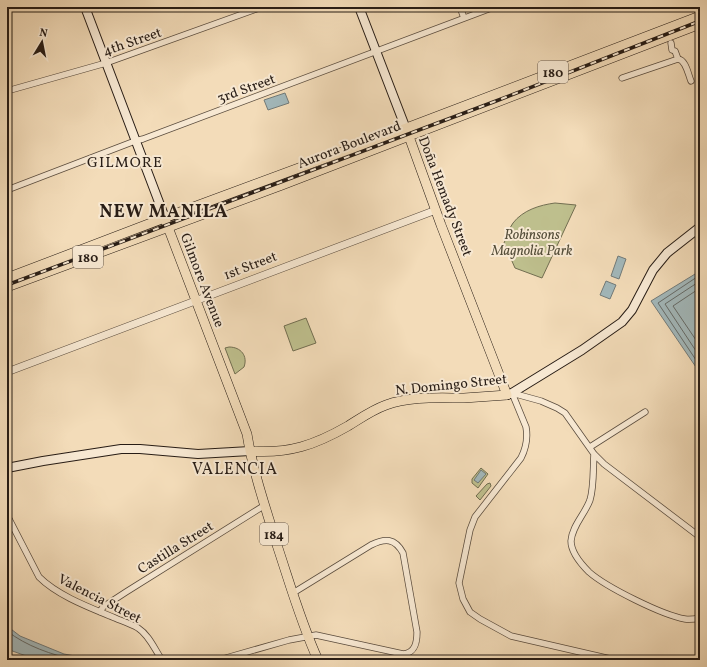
<svg xmlns="http://www.w3.org/2000/svg" width="707" height="667" font-family="Vollkorn,serif">
<style>
.green{fill:#bebf8d;stroke:#726e51}
.water{fill:#a2b8bb;stroke:#717a79}
.lines{fill:none;stroke-linecap:round;stroke-linejoin:round}
.shore{stroke:#646a68;stroke-width:1}
.minor-casing{stroke:#5a4c3e;stroke-width:7}
.tertiary-casing{stroke:#5a4c3e;stroke-width:8}
.secondary-casing{stroke:#271c15;stroke-width:10}
.primary-casing{stroke:#271c15;stroke-width:10}
.minor{stroke:#f7e8d2;stroke-width:5.5}
.tertiary{stroke:#f7e8d2;stroke-width:7}
.secondary{stroke:#f7e8d2;stroke-width:8}
.primary{stroke:#f3dcb9;stroke-width:9}
.rail-casing{stroke:#271c15;stroke-width:3.5}
.rail{stroke:#f7e8d2;stroke-width:2;stroke-dasharray:6;stroke-linecap:butt}
.labels{text-anchor:middle;stroke-width:4;stroke-linejoin:round;paint-order:stroke}
.shield{fill:#f7e8d2;stroke:#65594e;stroke-width:1}
.shield-label{font-size:13px;font-weight:bold;fill:#271c15}
.street-label{font-size:14px;fill:#271c15;stroke:#f7e8d2}
.park-label{font-size:14px;font-style:italic;fill:#544d39;stroke:#f7e8d2}
.neighbourhood-label{font-size:15px;letter-spacing:1px;fill:#271c15;stroke:#f7e8d2}
.quarter-label{font-size:16px;letter-spacing:1px;fill:#271c15;stroke:#f7e8d2}
.district-label{font-size:18px;font-weight:bold;letter-spacing:1px;fill:#271c15;stroke:#f7e8d2}
</style>
<rect width="100%" height="100%" fill="#f3dcb9"/>
<filter id="stains"><feTurbulence type="fractalNoise" baseFrequency=".005" numOctaves="4"/><feColorMatrix values="0 0 0 0 .2 0 0 0 0 .09 0 0 0 0 .02 0 0 0 .5 -.17"/></filter>
<radialGradient id="worn" r=".72"><stop offset=".6" stop-color="#630" stop-opacity="0"/><stop offset="1" stop-color="#630" stop-opacity=".3"/></radialGradient>
<!-- green -->
<path class="green" d="M555 203 576 205 542 278 515 268 504 243C507 237 509 228 513 223 523 210 540 205 555 203Z
M306 318 316 343 293 351 284 326Z
M229 347C241 347 248 356 244 367L235 374 225 348Z
M481 468 488 474 478 488 472 483V479Z
M490 483 491 486 480 500 476 496 487 484Z"/>
<!-- water -->
<path class="water" d="M285 93 289 103 268 110 264 100Z
M618 256 626 259 619 279 611 276Z
M700 271V373L651 301Z
M606 281 616 285 610 299 600 295Z
M481 470 486 474 478 483 474 480Z
M7 626 20 636 64 654 97 660H43L29 657 7 649Z"/>
<g class="lines">
<!-- shore -->
<path class="shore" d="M700 275 658 303 700 366
M700 281 665 304 700 357
M700 288 673 306 700 346
M7 631C26 646 52 655 76 660"/>
<defs>
<path id="minor" d="M460 7 464 18
M671 43 672 50 675 51 678 59C686 60 688 74 691 81
M622 78 678 59
M7 91 106 63 262 7
M7 190 135 141 143 139 494 7
M512 393 526 427C528 438 526 448 521 458L475 517 470 530 459 583 463 599 470 612 480 619 511 636 615 660
M512 393 541 401 557 408 565 413 594 454 604 464 700 537
M590 447 645 412
M594 454C593 468 594 487 590 500 585 514 572 526 571 541 571 553 581 564 589 572 606 587 662 615 685 619 690 620 695 619 700 618
M7 515 39 577C58 596 91 608 115 618 122 621 131 624 138 628 149 635 155 650 162 660
M100 612 103 607 126 592 265 505
M219 660 289 640 316 635 403 654C415 653 417 643 417 632L403 553C395 538 385 538 371 545L293 593"/>
<path id="tertiary" d="M7 372C150 319 292 263 436 210"/>
<path id="secondary" d="M85 7 165 218
M359 7 406 129
M507 395 512 393 582 350 622 322 632 310 653 270 667 253 700 227
M7 468 43 461 121 449H140L198 454 250 451"/>
<path id="primary" d="M166 222 247 434C253 472 266 509 277 545 290 584 301 623 318 660
M7 278 172 215 396 132 700 16
M7 287 282 185 700 24
M250 451C289 454 315 445 348 426 361 418 372 410 386 405 410 396 439 398 464 398 479 397 493 396 507 395L441 225 407 131"/>
</defs>
<!-- minor casing -->
<use href="#minor" class="minor-casing"/>
<!-- tertiary casing -->
<use href="#tertiary" class="tertiary-casing"/>
<!-- secondary casing -->
<use href="#secondary" class="secondary-casing"/>
<!-- primary casing -->
<use href="#primary" class="primary-casing"/>
<!-- minor -->
<use href="#minor" class="minor"/>
<!-- tertiary -->
<use href="#tertiary" class="tertiary"/>
<!-- secondary -->
<use href="#secondary" class="secondary"/>
<!-- primary -->
<use href="#primary" class="primary"/>
<defs>
<path id="rail" d="M7 285 496 101 700 21"/>
</defs>
<!-- rail casing -->
<use href="#rail" class="rail-casing"/>
<!-- rail -->
<use href="#rail" class="rail"/>
</g>
<g class="labels">
<!-- shield labels -->
<g class="shield">
<rect x="538" y="61" width="30" height="22" rx="3"/>
<rect x="73" y="246" width="30" height="22" rx="3"/>
<rect x="260" y="523" width="28" height="22" rx="3"/>
</g>
<g class="shield-label">
<text x="553" y="77">180</text>
<text x="88" y="262">180</text>
<text x="274" y="539">184</text>
</g>
<!-- street labels -->
<g class="street-label">
<text transform="translate(132 41) rotate(-19)" y="5">4th Street</text>
<text transform="translate(246 88) rotate(-20)" y="5">3rd Street</text>
<text transform="translate(349 144) rotate(-21)" y="5">Aurora Boulevard</text>
<text transform="translate(446 196) rotate(69)" y="5">Doña Hemady Street</text>
<text transform="translate(250 265) rotate(-21)" y="5">1st Street</text>
<text transform="translate(203 280) rotate(69)" y="5">Gilmore Avenue</text>
<text transform="translate(451 384) rotate(-6)" y="5">N. Domingo Street</text>
<text transform="translate(175 547) rotate(-32)" y="5">Castilla Street</text>
<text transform="translate(100 598) rotate(27)" y="5">Valencia Street</text>
</g>
<!-- park labels -->
<g class="park-label">
<text x="532" y="239">Robinsons<tspan x="532" dy="16">Magnolia Park</tspan></text>
</g>
<!-- neighbourhood labels -->
<g class="neighbourhood-label">
<text x="125" y="167">GILMORE</text>
</g>
<!-- quarter labels -->
<g class="quarter-label">
<text x="235" y="474">VALENCIA</text>
</g>
<!-- district labels -->
<g class="district-label">
<text x="164" y="217">NEW MANILA</text>
</g>
</g>
<!-- margin -->
<rect width="707" height="667" fill="none" stroke="#f3dcb9" stroke-width="24"/>
<rect x="8" y="8" width="691" height="651" fill="none" stroke="#271c15" stroke-width="2"/>
<rect x="12" y="12" width="683" height="643" fill="none" stroke="#271c15"/>
<!-- north arrow -->
<g transform="translate(42 42) rotate(10)" stroke="#f7e8d2" stroke-width="3" paint-order="stroke">
<path d="M0-3L7 15L0 10L-7 15Z" fill="#271c15"/>
<text y="-6" font-size="11" font-weight="bold" text-anchor="middle" fill="#271c15">N</text>
</g>
<rect width="100%" height="100%" filter="url(#stains)"/>
<rect width="100%" height="100%" fill="url(#worn)"/>
</svg>
